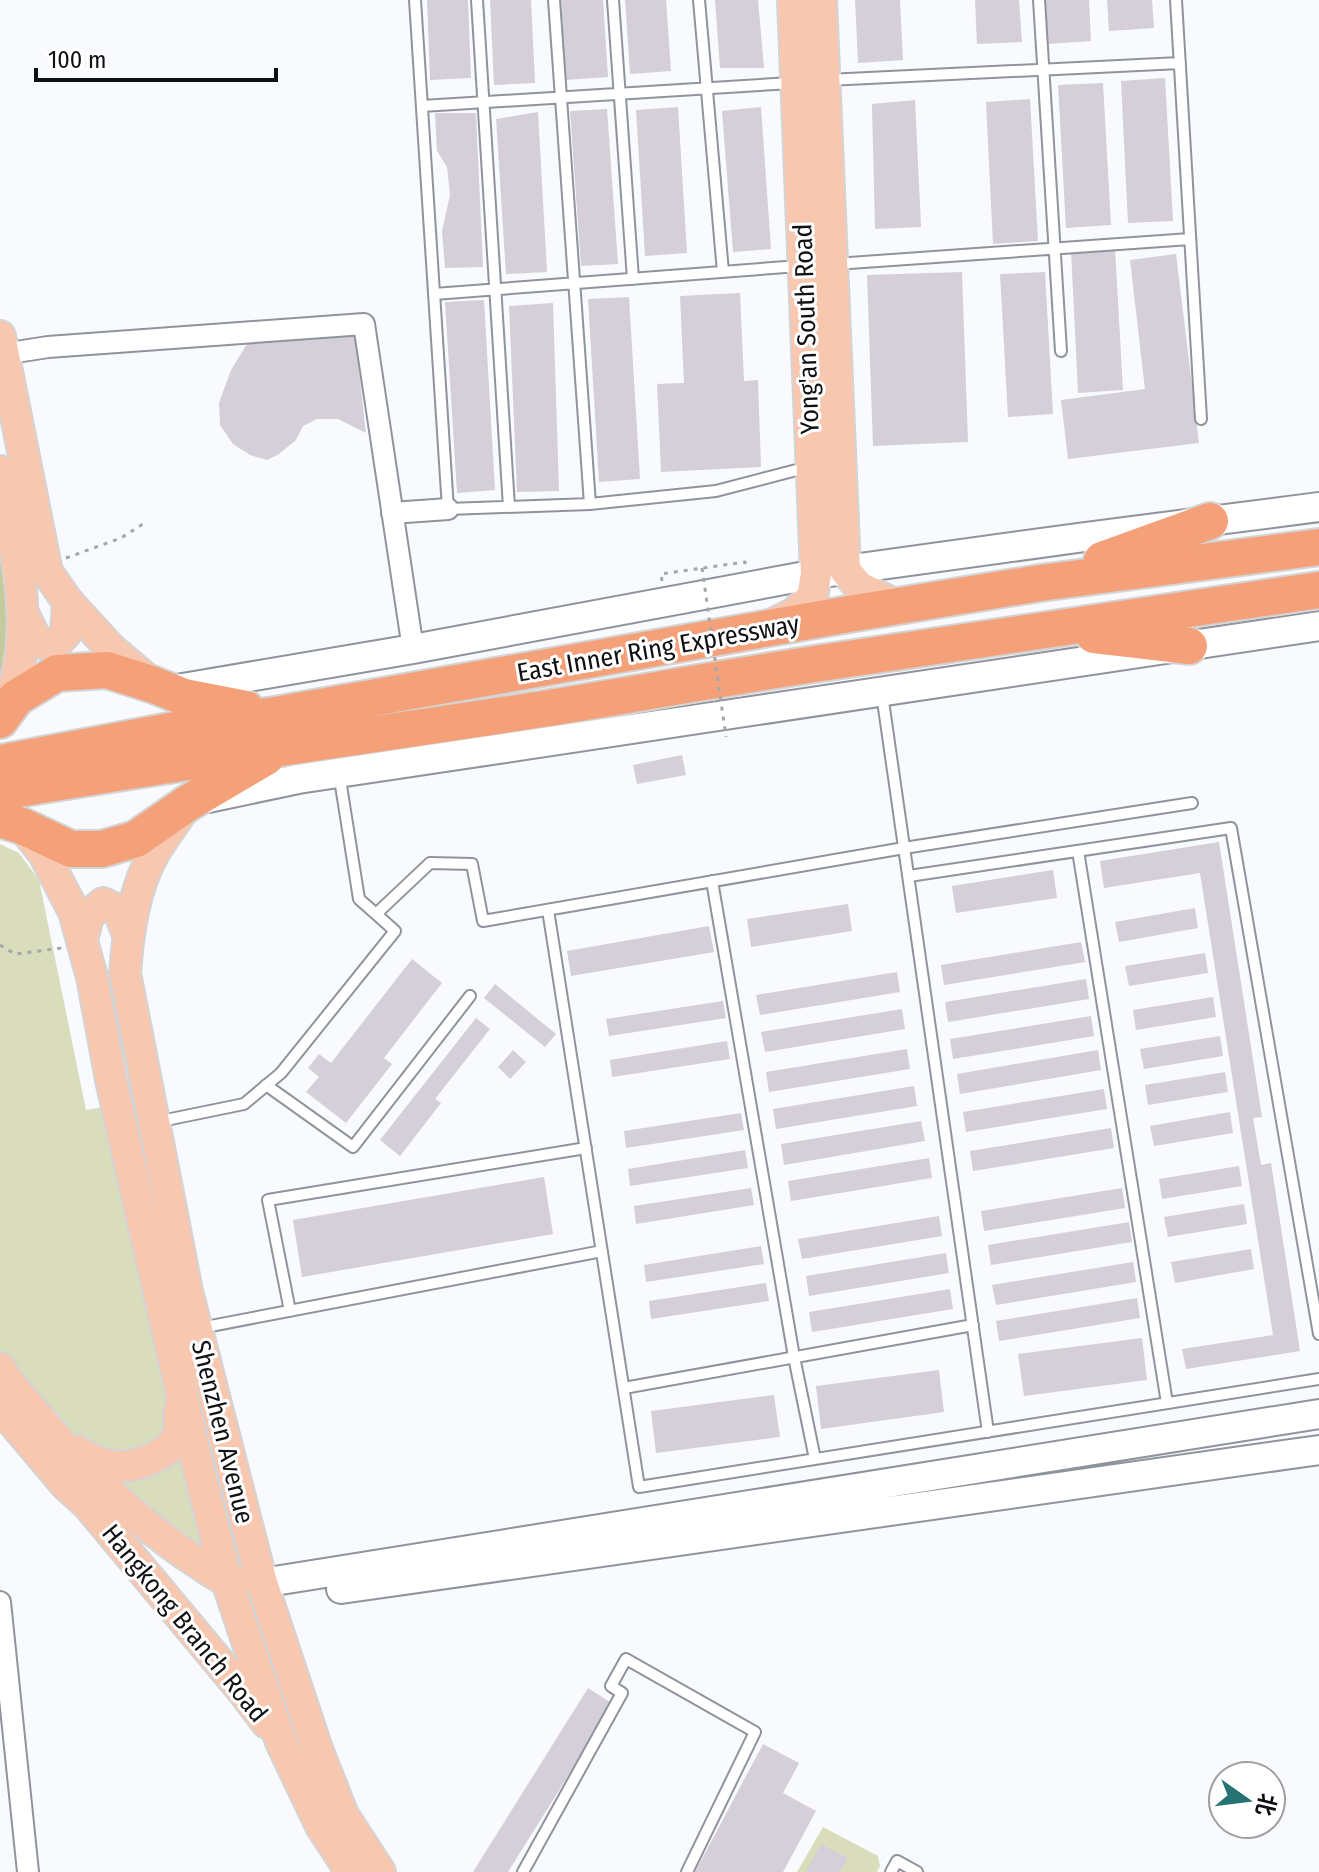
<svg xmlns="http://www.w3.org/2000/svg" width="1319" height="1872" font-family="'Fira Sans Condensed','Noto Sans SC',sans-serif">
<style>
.green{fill:#d9ddbb}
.forest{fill:#c5c99e}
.building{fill:#d4cfd8}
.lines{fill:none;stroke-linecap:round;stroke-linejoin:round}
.lane-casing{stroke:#8f949c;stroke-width:14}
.street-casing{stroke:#8f949c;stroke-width:24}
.secondary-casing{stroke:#8f949c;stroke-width:32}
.primary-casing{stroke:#d4d4d5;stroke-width:34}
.highway-casing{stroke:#d4d4d5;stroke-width:40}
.path{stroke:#a4a6aa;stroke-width:3;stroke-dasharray:4 6;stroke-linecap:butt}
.lane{stroke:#fff;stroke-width:10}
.street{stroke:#fff;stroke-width:20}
.secondary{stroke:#fff;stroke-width:28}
.primary{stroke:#f8c7af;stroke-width:30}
.highway{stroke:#f4a179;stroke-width:36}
.path-bridge{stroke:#a4a6aa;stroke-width:3;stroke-dasharray:4 6;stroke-linecap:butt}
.labels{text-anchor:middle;stroke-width:6;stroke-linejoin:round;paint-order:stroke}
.street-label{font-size:26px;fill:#0f1014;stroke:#fff}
</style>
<rect width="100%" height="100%" fill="#f8fafe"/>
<!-- green -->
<path class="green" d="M0 844 19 853 39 880 86 1110 117 1105 227 1581 189 1557 0 1368Z
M823 1827 878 1856 880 1866 877 1872H797Z"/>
<!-- forest -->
<path class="forest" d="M0 471 20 576 0 717Z"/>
<!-- building -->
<path class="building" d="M427 0H468L471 78 430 80Z
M490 0H531L535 83 494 85Z
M561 0H603L608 77 566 80Z
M625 0H666L671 71 630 74Z
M715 0H758L764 68H720Z
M855 0H900L903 60 858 63Z
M975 0H1019L1022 42 977 44Z
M1044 0H1089L1091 41 1047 44Z
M1107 0H1152L1154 28 1109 31Z
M1165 78 1173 221 1128 223 1121 81Z
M1103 83 1111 225 1066 228 1058 85Z
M1030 99 1038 241 993 244 986 102Z
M915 100 921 227 875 229 872 104Z
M678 107 687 253 645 256 636 110Z
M761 107 771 249 733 252 722 111Z
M607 109 618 264 581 266 570 111Z
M538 112 547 272 506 274 496 119Z
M435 113H476L483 267 445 268 442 231 450 195 447 167 437 151Z
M1115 248 1123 390 1078 393 1071 250Z
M1176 254 1199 443 1068 459 1061 400 1145 389 1130 260Z
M962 272 968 442 873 446 867 275Z
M1045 272 1053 414 1008 417 1000 274Z
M740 293 744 381 758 380 761 467 661 472 657 384 684 383 680 296Z
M629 297 640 479 599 482 588 299Z
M484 300 495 490 457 493 445 302Z
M553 303 559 491 517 492 509 306Z
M355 335 366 433 338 419H317L303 426 296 440 279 454 267 460 250 455 233 444 220 425 219 403 231 370 247 344Z
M682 755 686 775 637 784 633 765Z
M1219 842 1262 1117 1253 1118 1261 1165 1271 1163 1300 1351 1186 1369 1182 1349 1273 1335 1200 873 1104 888 1100 861Z
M1053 870 1057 898 956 913 952 886Z
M848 904 852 931 751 947 747 919Z
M1195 908 1198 928 1119 942 1115 922Z
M709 926 714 952 571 976 567 951Z
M1081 942 1085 962 944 985 941 965Z
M1205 953 1208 973 1129 986 1125 966Z
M412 959 442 983 384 1058 392 1064 346 1123 306 1092 319 1077 308 1068 319 1054 331 1063Z
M897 972 900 992 760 1015 756 995Z
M1086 979 1089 999 948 1022 945 1002Z
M495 984 556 1034 545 1047 484 998Z
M1213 997 1216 1017 1136 1030 1133 1010Z
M723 1001 726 1018 609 1036 606 1019Z
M902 1009 905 1029 765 1052 761 1032Z
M1091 1016 1094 1036 953 1059 950 1039Z
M476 1018 490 1029 435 1099 441 1103 400 1156 380 1140Z
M1220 1036 1223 1056 1144 1069 1140 1049Z
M727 1041 730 1059 612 1077 610 1060Z
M907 1049 910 1069 769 1092 766 1072Z
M513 1050 526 1062 510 1079 498 1067Z
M1098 1050 1101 1070 960 1094 957 1074Z
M1225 1072 1228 1092 1148 1105 1145 1085Z
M914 1086 917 1106 776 1129 773 1109Z
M1104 1089 1107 1109 966 1132 963 1112Z
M1230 1112 1233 1133 1154 1146 1150 1126Z
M741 1113 744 1130 626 1148 624 1131Z
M921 1121 925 1141 784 1165 781 1144Z
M1111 1128 1114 1148 973 1171 970 1151Z
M745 1150 748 1168 630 1186 628 1169Z
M929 1158 932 1178 791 1201 788 1181Z
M1239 1166 1242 1186 1162 1199 1159 1179Z
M544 1177 553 1234 302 1277 293 1220Z
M751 1188 754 1205 636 1224 634 1206Z
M1122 1188 1125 1208 984 1231 981 1211Z
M1244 1204 1247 1224 1168 1237 1164 1217Z
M939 1216 942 1236 802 1259 798 1239Z
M1129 1222 1132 1242 991 1265 988 1245Z
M761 1246 764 1264 646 1282 644 1265Z
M1251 1249 1254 1269 1175 1283 1171 1262Z
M946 1253 949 1273 809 1296 806 1276Z
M1133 1262 1136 1282 996 1305 992 1285Z
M766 1283 769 1301 651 1319 649 1301Z
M950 1289 953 1309 812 1332 809 1312Z
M1137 1298 1140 1318 999 1341 996 1321Z
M1142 1338 1147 1380 1024 1396 1018 1354Z
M939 1370 944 1412 821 1429 816 1386Z
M774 1395 780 1437 656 1453 651 1411Z
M588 1688 613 1704 508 1872H473Z
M763 1744 799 1763 783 1793 816 1811 783 1872H695Z
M821 1844 848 1858 840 1872H806Z"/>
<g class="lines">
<defs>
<path id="lane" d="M415 0 448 509 590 504 716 491 808 467
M477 0 509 507
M554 0 590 504
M613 0 633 279
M699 0 723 272
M1039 0 1061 351
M1176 0 1201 419
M827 80 1180 63
M422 106 791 83
M835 264 1190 239
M434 294 799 266
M882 694 988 1432
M339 773 359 899 376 914
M1078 851 1167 1403
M909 876 1231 828 1319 1334
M712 881 794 1357 815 1459
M548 910 639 1487 1319 1379
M266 1085 353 1147 470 996
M156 1122 244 1104 281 1073 395 931 376 914 430 863 472 864 483 921 904 848 1192 803
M290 1311 268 1200 586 1148
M200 1328 602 1251
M624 1388 973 1325
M523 1872 622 1693 611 1686 626 1659 755 1732 687 1872
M891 1872 897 1861 917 1872"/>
<path id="street" d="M3 354 48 347 364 324 413 649
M392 513 448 509
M0 1602 28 1872"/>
<path id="secondary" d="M171 690 413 649 816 574 1085 537 1319 507
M208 798 298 779 1319 626
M262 1583 1319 1414
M341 1589 1319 1450"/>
<path id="primary" d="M821 0 845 570 859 587 899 606
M0 336 47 572 68 602 111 649 149 681
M0 471C13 541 35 616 14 687 12 697 5 706 1 715
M23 613 37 642 54 646 66 633 68 602
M773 624 793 614 812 598 816 574 793 0
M182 811C173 825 163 838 154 853 134 888 128 933 125 973L187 1291 262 1583 317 1749 343 1815 380 1872
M22 826 44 854 74 912 92 977 111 1080 197 1463 227 1581 281 1742 321 1826 351 1872
M82 941 88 916 103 903 119 911 128 935
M0 1368C10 1386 25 1401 38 1417 86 1473 141 1527 203 1566 214 1573 223 1581 236 1581
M0 1407 66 1485 88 1505 242 1690 267 1723
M77 1451C105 1469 127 1472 157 1456 165 1452 176 1443 178 1433 180 1425 179 1416 180 1407"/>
<path id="highway" d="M1102 560 1210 521
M1094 635 1189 646
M0 720 16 698 57 673 107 670 154 685 184 697 246 709
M0 763 212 723 275 715 849 614 1040 583 1319 547
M0 792C181 761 362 737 543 709 636 694 729 677 821 663 987 638 1153 613 1319 590
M0 819 22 826 71 849H102L136 839 188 803 266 757"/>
</defs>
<!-- lane casing -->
<use href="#lane" class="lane-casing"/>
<!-- street casing -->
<use href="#street" class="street-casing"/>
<!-- secondary casing -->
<use href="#secondary" class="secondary-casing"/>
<!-- primary casing -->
<use href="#primary" class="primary-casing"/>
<!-- highway casing -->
<use href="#highway" class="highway-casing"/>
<!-- path -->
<path class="path" d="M66 558 121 538 146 522
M662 581 661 574 745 562 746 567
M0 945 15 954 62 948"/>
<!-- lane -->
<use href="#lane" class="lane"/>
<!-- street -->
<use href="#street" class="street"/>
<!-- secondary -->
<use href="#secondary" class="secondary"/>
<!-- primary -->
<use href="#primary" class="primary"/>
<!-- highway -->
<use href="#highway" class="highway"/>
<!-- path-bridge -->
<path class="path-bridge" d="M702 568 726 737"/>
</g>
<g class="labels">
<!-- street labels -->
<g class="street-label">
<text transform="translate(806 329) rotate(-92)" y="9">Yong'an South Road</text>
<text transform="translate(658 648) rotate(-10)" y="9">East Inner Ring Expressway</text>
<text transform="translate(223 1432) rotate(76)" y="9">Shenzhen Avenue</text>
<text transform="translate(185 1623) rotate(51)" y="9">Hangkong Branch Road</text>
</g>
</g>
<!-- north arrow -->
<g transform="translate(1247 1800) rotate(104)"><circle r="38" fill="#ffffff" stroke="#9f9fa1" stroke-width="2"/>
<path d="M0-6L14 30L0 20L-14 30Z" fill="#277272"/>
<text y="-12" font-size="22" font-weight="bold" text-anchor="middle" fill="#0f1014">北</text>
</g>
<!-- scale -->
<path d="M36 68v12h240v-12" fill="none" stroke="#0f1014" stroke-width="4"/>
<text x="48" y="68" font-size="24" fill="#0f1014" stroke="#ffffff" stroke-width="6" paint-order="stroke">100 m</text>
</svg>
